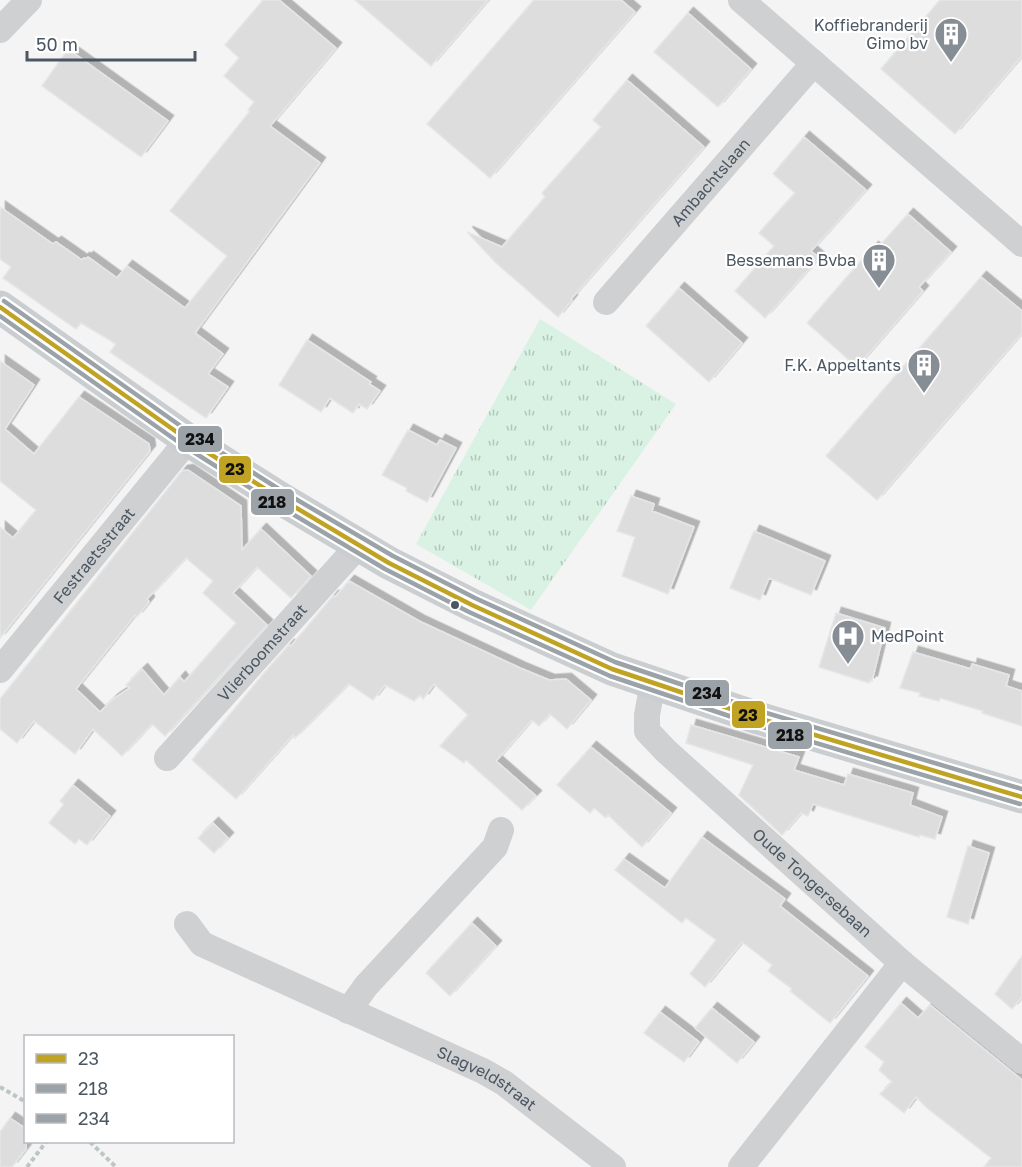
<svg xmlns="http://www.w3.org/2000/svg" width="1022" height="1167" font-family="'Golos Text',sans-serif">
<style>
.grass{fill:url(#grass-tufts)}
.building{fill:#ddddde;stroke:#e5e6e7;stroke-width:1.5;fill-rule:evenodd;filter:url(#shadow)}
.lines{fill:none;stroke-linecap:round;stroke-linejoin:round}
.path{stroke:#bcc7c4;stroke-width:4;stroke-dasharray:4.5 3;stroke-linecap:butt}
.street{stroke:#ced0d2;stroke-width:26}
.primary{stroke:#caced1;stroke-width:33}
.bus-1-casing{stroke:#fff;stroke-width:9}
.bus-2-casing{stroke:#fff;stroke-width:9}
.bus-3-casing{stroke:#fff;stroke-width:9}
.bus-1{stroke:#c0a322;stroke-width:4.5}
.bus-2{stroke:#9ba2a8;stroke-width:4.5}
.bus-3{stroke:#9ba2a8;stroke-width:4.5}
.bus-dot{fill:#4a5661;stroke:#fff;stroke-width:2}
.labels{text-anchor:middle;stroke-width:4.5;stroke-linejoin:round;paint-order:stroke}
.poi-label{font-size:16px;fill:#4a5661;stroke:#fff;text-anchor:end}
.street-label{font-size:16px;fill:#4a5661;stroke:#fff}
.line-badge{stroke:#fff;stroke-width:2}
.pale-badge-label{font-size:16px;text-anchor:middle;font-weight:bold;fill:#111}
</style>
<defs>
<pattern id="grass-tufts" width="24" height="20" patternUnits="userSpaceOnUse" patternTransform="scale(1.5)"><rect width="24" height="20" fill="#d9f2e3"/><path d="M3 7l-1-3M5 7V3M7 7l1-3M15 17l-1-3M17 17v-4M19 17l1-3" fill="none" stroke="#b2c7bb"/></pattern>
<filter id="shadow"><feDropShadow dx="5.5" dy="-5.5" stdDeviation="0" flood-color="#0004"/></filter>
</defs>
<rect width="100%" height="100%" fill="#f4f4f4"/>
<!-- grass -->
<path class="grass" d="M540 319 676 404 531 610 416 544Z"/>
<!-- building -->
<path class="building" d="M263 0H279L336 48 270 126 320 163 195 333 223 354 208 374 228 387 206 418 110 352 116 344 81 323 76 329 3 278 11 267 0 259V207L53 244 56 242 82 260 84 258 86 259 88 257 117 278 127 266 185 308 227 256 170 211 250 111 248 110 254 102 224 76 239 58 225 45Z
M355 0H488L431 66Z
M534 0H621L635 12 490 178 427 124Z
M940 0H1022V56L955 134 881 69Z
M688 13 751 69 718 107 654 52Z
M68 49 168 121 141 157 42 86Z
M627 80 704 147 571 299 572 300 558 317 496 263 467 232 502 247 545 197 542 193 601 127 593 120Z
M804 137 866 190 811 251 819 258 765 318 735 291 774 246 759 233 795 193 773 174Z
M908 214 951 252 919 287 923 291 857 367 807 323 873 247 876 250Z
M981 277 1022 311V333L877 500 826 456Z
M679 288 742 343 709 382 646 326Z
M307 340 371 382 369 384 380 391 367 409 359 404 353 413 330 398 321 412 279 385Z
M0 361 34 385 5 429 34 454 79 397 149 444 150 451 0 638V527L13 538 36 510 0 481Z
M408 430 437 445 440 440 456 448 427 502 406 491 407 488 382 475Z
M188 470 241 506 242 550 261 529 311 576 291 598 257 567 233 593 267 625 165 736 152 724 122 756 93 729 75 754 34 721 17 743 0 729V699L182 471ZM186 558 213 581 203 593 236 623 184 682 180 677 164 695 142 669 126 685 130 688 113 699 100 712 76 689 135 615 137 617 149 602 147 599Z
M631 496 654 504 652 511 694 527 668 594 622 576 635 537 617 531Z
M754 531 825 561 811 595 769 578 760 600 730 588Z
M349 581 419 621 520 668 549 680 566 679 591 700 567 729 550 714 539 726 532 720 496 761 536 796 522 810 466 760 464 763 440 746 468 715 434 684 423 699 420 695 414 701 385 685 373 700 349 684 295 738 293 735 236 799 192 760 265 672 289 645 291 646 333 596 335 597Z
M836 613 885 628 872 681 870 680 869 683 819 667Z
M913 652 971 669 972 664 1009 675 1006 686 1022 691V726L982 713 983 711 940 698 939 701 919 696 920 693 900 688Z
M691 725 799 757 794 770 844 785 848 774 913 793 910 805 942 817 935 839 920 835 919 837 813 804 808 816 801 813 782 835 739 795 753 765 686 743Z
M591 747 671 813 642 847 608 815 606 818 594 808 590 813 557 785Z
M73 785 110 816 87 845 79 839 75 844 49 823 64 804 60 801Z
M213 823 228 838 214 853 198 838Z
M702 837 785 899 780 906 868 976 830 1023 790 991 792 989 768 971 772 965 742 942 705 987 690 974 716 940 686 918 682 923 615 870 624 859 665 888Z
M968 846 989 853 968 924 947 917Z
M472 923 496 946 450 996 426 973Z
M1022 956V997L1012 1009 995 994Z
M901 1003 918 1018 930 1005 1022 1080V1167H984L991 1158 927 1108 916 1097 904 1113 880 1094 892 1082 879 1070 884 1062 865 1047Z
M712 1008 754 1042 737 1063 695 1028Z
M660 1012 699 1042 684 1062 644 1033Z
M10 1118 26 1129V1149L12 1167H0V1132Z"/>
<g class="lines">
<!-- path -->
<path class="path" d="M0 1087 26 1102
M90 1142 116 1167
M27 1167 46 1142"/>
<!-- street -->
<g class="street">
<path d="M741 0 1022 244"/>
<path d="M0 30 29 0"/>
<path id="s1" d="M606 302 814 63"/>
<path id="s2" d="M0 670 188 440"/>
<path id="s3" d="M653 682 647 715V731L666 751 902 963 1022 1061"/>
<path id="s4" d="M167 758 358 546"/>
<path id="s5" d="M187 924 202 944 483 1071 504 1083 613 1167"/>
<path d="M348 1011 366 986 495 847 501 830"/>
<path d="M741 1167 902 963"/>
</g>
<!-- primary -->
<path class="primary" d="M0 307 188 440 278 497 389 563 472 605 612 669 758 718 1022 797"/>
<defs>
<path id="bus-1" d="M0 307 188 440 278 497 389 563 472 605 612 669 758 718 1022 797"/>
<path id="bus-2" d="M0 316 184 446 274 503 385 569 469 612 610 676 756 725 1020 804"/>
<path id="bus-3" d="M4 301 192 434 282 491 393 556 475 598 615 662 760 711 1022 789"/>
</defs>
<!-- bus-1 casing -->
<use href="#bus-1" class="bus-1-casing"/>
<!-- bus-2 casing -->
<use href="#bus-2" class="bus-2-casing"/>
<!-- bus-3 casing -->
<use href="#bus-3" class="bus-3-casing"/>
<!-- bus-1 -->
<use href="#bus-1" class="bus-1"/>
<!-- bus-2 -->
<use href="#bus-2" class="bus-2"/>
<!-- bus-3 -->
<use href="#bus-3" class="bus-3"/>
</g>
<!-- icons -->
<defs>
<symbol id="building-pin" viewBox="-11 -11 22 30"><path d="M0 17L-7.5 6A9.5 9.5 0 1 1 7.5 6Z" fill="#868d94" stroke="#fff"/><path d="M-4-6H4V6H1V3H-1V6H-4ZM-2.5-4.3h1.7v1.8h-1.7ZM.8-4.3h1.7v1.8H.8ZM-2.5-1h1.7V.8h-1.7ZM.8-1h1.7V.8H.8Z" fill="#fff"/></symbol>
<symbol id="hospital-pin" viewBox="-11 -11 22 30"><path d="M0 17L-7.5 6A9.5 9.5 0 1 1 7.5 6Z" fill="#868d94" stroke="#fff"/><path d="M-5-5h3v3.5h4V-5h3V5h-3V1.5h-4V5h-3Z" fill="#fff"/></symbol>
</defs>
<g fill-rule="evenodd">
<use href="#building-pin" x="932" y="15" width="38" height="52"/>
<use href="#building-pin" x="860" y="241" width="38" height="52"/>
<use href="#building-pin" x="905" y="346" width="38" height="52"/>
<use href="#hospital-pin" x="829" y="617" width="38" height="52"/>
</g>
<!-- markers -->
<circle class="bus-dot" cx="455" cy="605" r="5"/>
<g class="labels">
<!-- poi labels -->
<g class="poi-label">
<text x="928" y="31">Koffiebranderij<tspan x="928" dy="18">Gimo bv</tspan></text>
<text x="856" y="266">Bessemans Bvba</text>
<text x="901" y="371">F.K. Appeltants</text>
<text x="871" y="642" text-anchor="start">MedPoint</text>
</g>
<!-- street labels -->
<g class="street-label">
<text dy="6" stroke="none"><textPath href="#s1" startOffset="159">Ambachtslaan</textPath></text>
<text dy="6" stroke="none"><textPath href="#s2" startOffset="148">Festraetsstraat</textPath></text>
<text dy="6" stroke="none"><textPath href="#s4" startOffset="142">Vlierboomstraat</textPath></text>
<text dy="6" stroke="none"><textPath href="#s3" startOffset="274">Oude Tongersebaan</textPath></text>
<text dy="6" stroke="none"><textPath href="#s5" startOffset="340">Slagveldstraat</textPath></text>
</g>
</g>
<g class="line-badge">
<rect x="177" y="425" width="46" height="28" rx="6" fill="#9ba2a8"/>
<rect x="218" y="455" width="34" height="29" rx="6" fill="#c0a322"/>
<rect x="250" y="488" width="45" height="28" rx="6" fill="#9ba2a8"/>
<rect x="684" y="679" width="46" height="28" rx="6" fill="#9ba2a8"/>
<rect x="731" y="700" width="35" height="29" rx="6" fill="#c0a322"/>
<rect x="767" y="721" width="46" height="29" rx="6" fill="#9ba2a8"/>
</g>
<g class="pale-badge-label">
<text x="200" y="445">234</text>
<text x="235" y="475">23</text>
<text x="272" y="508">218</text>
<text x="707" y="699">234</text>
<text x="748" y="721">23</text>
<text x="790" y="741">218</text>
</g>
<!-- legend -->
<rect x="24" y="1035" width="210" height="108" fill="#ffffff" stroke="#b7bbc0" stroke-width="1.5"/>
<rect x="36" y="1054" width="30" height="9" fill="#c0a322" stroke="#b7bbc0" stroke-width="1.5"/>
<text x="78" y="1065" font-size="18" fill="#4a5661">23</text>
<rect x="36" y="1084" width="30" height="9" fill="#9ba2a8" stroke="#b7bbc0" stroke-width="1.5"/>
<text x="78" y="1095" font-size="18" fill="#4a5661">218</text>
<rect x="36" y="1114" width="30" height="9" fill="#9ba2a8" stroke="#b7bbc0" stroke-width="1.5"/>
<text x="78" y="1125" font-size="18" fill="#4a5661">234</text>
<!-- scale -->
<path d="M27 51v9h168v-9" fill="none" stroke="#4a5661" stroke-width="3"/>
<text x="36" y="51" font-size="18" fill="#4a5661" stroke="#ffffff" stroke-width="4.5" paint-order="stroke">50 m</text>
</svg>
